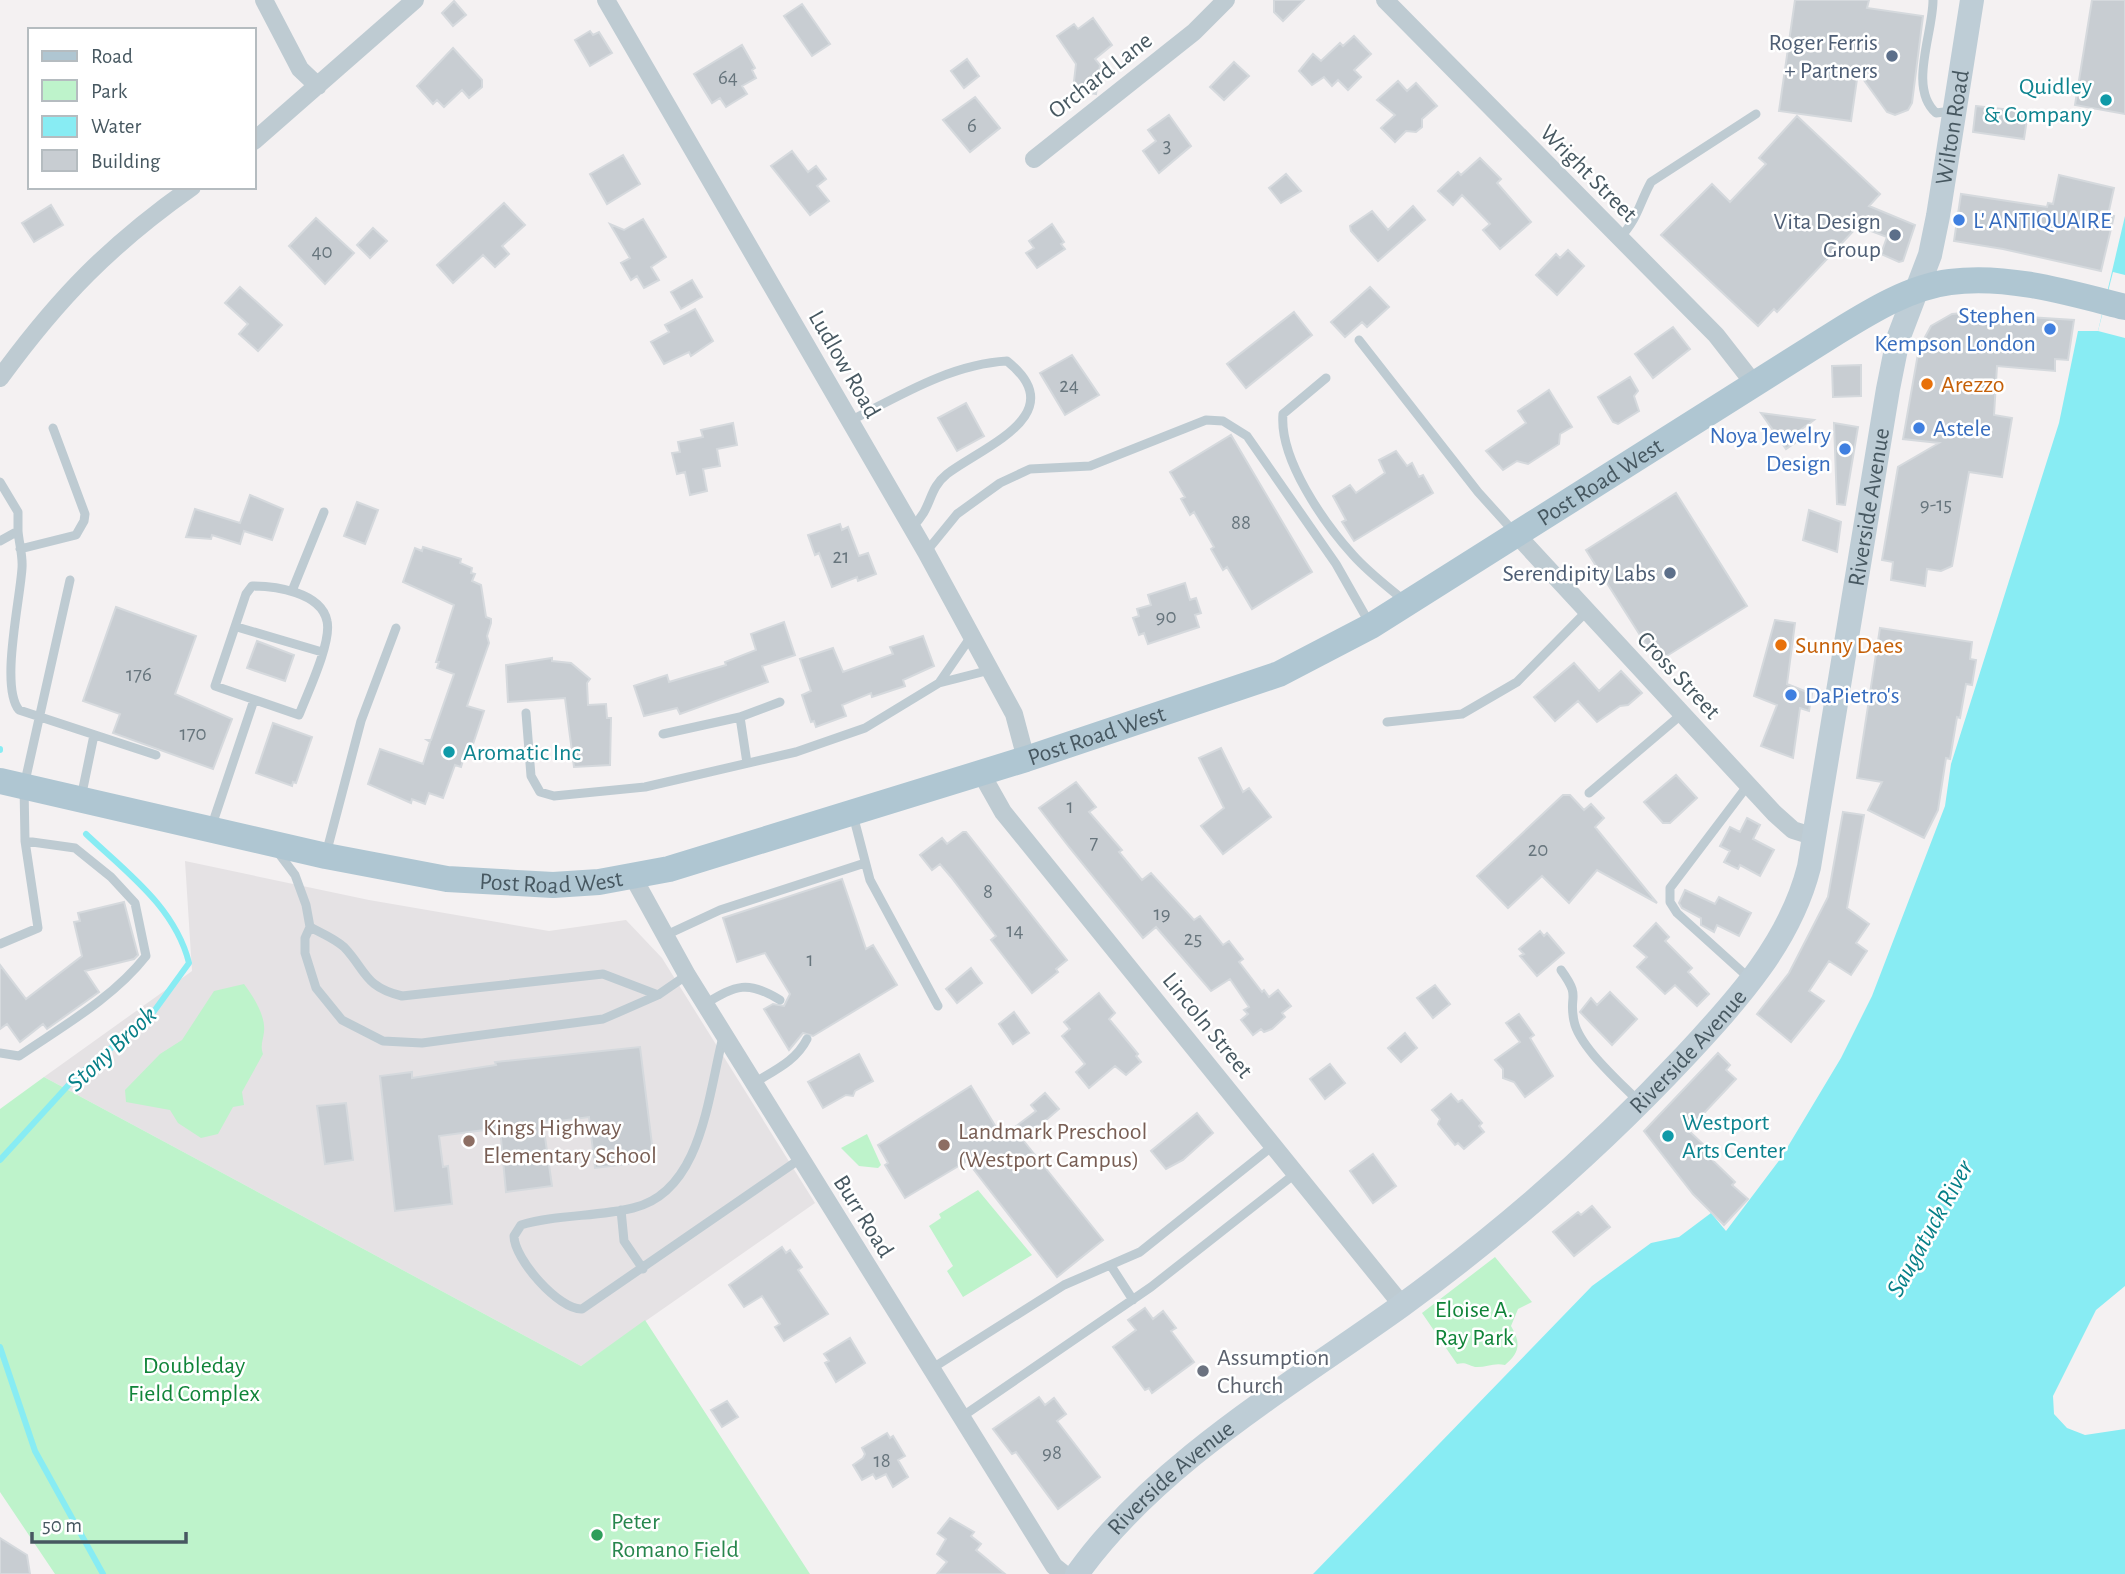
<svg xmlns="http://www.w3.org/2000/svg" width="2125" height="1574" font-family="'Alegreya Sans',sans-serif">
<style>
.education{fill:#e5e2e4}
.green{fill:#bef3cb}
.water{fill:#88ecf3}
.pier{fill:#f4f1f2}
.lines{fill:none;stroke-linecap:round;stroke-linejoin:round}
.stream{stroke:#88ecf3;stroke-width:6}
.building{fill:#c8cdd2;stroke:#d5d9dd;stroke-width:2}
.lane{stroke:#becbd2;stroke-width:9}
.street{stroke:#becbd2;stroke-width:18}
.secondary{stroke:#becdd6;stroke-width:24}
.primary{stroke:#afc6d2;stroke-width:26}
.service-dot{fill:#5c6f8a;stroke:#fff;stroke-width:2.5}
.culture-dot{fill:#0f9aa8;stroke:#fff;stroke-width:2.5}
.shop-dot{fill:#3f7fe0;stroke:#fff;stroke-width:2.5}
.food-dot{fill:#e8710a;stroke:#fff;stroke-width:2.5}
.education-dot{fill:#8d6e63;stroke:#fff;stroke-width:2.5}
.worship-dot{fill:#6b7280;stroke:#fff;stroke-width:2.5}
.leisure-dot{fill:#2e9e5b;stroke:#fff;stroke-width:2.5}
.labels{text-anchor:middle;stroke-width:5;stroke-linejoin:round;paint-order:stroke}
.number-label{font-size:21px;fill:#67757d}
.service-label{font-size:24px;fill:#4e5e75;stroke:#fff;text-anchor:end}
.street-label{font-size:24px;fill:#475861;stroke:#fff}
.culture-label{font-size:24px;fill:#0d838f;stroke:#fff;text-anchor:start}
.shop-label{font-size:24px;fill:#366cbe;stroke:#fff;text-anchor:start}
.food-label{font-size:24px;fill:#c56008;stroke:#fff;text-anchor:start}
.education-label{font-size:24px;fill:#785e54;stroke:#fff;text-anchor:start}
.park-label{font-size:24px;fill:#108439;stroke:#fff}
.worship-label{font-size:24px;fill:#5b616d;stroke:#fff;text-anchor:start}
.leisure-label{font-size:24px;fill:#27864d;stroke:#fff;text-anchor:start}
.water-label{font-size:26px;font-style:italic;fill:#067f87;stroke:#fff}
</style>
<rect width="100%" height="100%" fill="#f4f1f2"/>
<!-- education -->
<path class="education" d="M185 861 369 900 549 931 626 920 662 958 815 1203 581 1366 44 1077 192 971Z"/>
<!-- green -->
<path class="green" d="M244 984C253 996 266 1016 264 1032 263 1041 260 1045 263 1054L242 1092 244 1105 233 1107 218 1134 201 1138 178 1123 170 1110 126 1102 125 1090 160 1054 182 1040 214 991Z
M44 1077 581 1366 645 1320 810 1574H55L0 1492V1109Z
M867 1134 881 1165 878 1168 859 1166 841 1148Z
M978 1190 1032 1255 963 1297 947 1271 953 1266 929 1226 941 1218 939 1214Z
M1495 1257 1532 1302 1518 1309 1511 1326C1521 1343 1520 1352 1505 1365 1494 1362 1485 1368 1475 1367 1467 1365 1466 1362 1457 1364L1422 1313Z"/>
<!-- water -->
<path class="water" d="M2125 216V1286L2096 1310 2053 1396 2054 1414 2067 1428 2085 1435 2125 1429V1574H1313L1592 1286 1651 1243 1679 1237 1711 1213 1726 1231 1781 1158 1841 1058 1872 996 1945 806 1951 764 2059 423 2078 331H2098Z"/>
<!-- pier -->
<path class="pier" d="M2113 272 2125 275V338L2098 331Z"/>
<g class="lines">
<!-- stream -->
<path class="stream" d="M0 749V750
M0 1160 74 1079 152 1014 189 963C175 907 126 872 86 834
M0 1347 35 1451 103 1574"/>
</g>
<!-- building -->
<path class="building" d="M1274 0H1304L1283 21 1274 12Z
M1795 0H1869L1867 8 1923 16 1912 103 1908 110 1895 115 1887 112 1858 72 1851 121 1779 111Z
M2092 0H2125V114L2075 105Z
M454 1 466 15 453 26 442 13Z
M802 4 830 44 812 56 784 16Z
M1093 18 1112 45 1095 59 1100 65 1096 94 1073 90 1076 64 1057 36 1074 24 1078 29Z
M590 31 593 35 599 32 612 53 590 66 575 40Z
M1354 36 1371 54 1354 70 1361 77 1348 90 1338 80 1332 86 1324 77 1312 85 1299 71 1313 54 1321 61 1340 43 1343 46Z
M742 45 755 68 752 70 756 78 742 86 747 94 726 107 720 98 712 103 694 74Z
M453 48 482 80V87L469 98 462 90 444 107 437 100 433 104 417 86Z
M967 59 979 76 964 88 951 71Z
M1234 62 1249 76 1224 100 1210 87Z
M1398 81 1407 91 1416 83 1437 106 1422 119V127L1416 132 1406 131 1395 142 1381 128 1395 115 1377 100Z
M975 97 1000 128 970 152 943 120Z
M1976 106 2028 112 2024 139 1973 132Z
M1169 115 1191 146 1159 173 1143 151 1156 141 1148 130Z
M1797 116 1880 194 1869 206 1915 225 1903 261 1899 262 1881 254 1887 237 1858 226 1777 312 1774 309 1758 326 1661 235 1712 184 1730 202 1766 164 1759 158Z
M792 151 808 172 816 166 826 179 817 186 829 201 810 215 771 166Z
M623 155 640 184 607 204 590 174Z
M1480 158 1501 179 1497 183 1531 222 1500 249 1483 230 1490 224 1462 195 1453 205 1438 191 1458 172 1461 175Z
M1286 174 1301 191 1281 203 1269 188Z
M2059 175 2114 188 2108 215 2114 216 2101 271 2003 249 1954 241 1961 194 2047 207 2048 203 2053 204Z
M504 203 525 225 502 246 509 254 495 267 483 255 453 283 437 265Z
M51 205 63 225 34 242 22 223Z
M1413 206 1425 220 1378 261 1351 231 1350 226 1372 211 1388 230Z
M316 218 354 253 325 284 289 246Z
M643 219 666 257 651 267 659 280 644 288 637 276 631 280 621 263 630 258 610 224 624 230Z
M1052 224 1064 242 1061 244 1065 249 1037 268 1026 253 1034 248 1029 241Z
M373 228 387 241 370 258 357 245Z
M1568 250 1584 266 1557 295 1536 275 1556 254 1560 258Z
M692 280 702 297 681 309 671 292Z
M240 287 282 325 258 351 239 334 248 324 225 303Z
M1370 287 1389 307 1367 327 1362 322 1345 337 1331 322Z
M695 309 713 341 691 356 689 352 664 364 651 342 669 332 665 325Z
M1294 312 1312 335 1246 388 1227 364Z
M1963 313 2074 320 2068 360 2055 359V371L1997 366 1994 415 2012 418 2002 477 1969 472 1952 566 1941 571 1927 569 1925 586 1891 580 1893 562 1882 560 1898 467 1939 443 1903 439 1919 348 1931 326 1952 314Z
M1673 327 1690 349 1653 378 1635 354Z
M1072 355 1099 395 1065 415 1040 373Z
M1861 365V396L1833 397 1832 366Z
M1630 377 1638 391 1634 396 1639 411 1618 424 1613 422 1598 397Z
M1549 390 1572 427 1560 434 1559 444 1528 464 1517 461 1503 470 1486 451 1526 423 1518 411Z
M966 403 984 436 957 451 938 418Z
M1761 413 1814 420 1795 434 1799 440 1786 449Z
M733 423 737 445 717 449 720 466 703 469 707 491 690 495 685 472 677 474 672 453 680 452 678 442 703 437 701 430Z
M1834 423 1858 427 1845 505 1837 504Z
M1231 435 1312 572 1252 609 1227 567 1223 570 1211 549 1214 547 1194 512 1190 515 1181 499 1185 497 1170 472Z
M1396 451 1407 466 1412 463 1419 477 1423 475 1433 493 1354 541 1342 522 1346 520 1333 496 1350 485 1356 493 1385 473 1379 460Z
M1676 493 1747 606 1657 662 1586 550Z
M250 495 283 509 272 540 244 531 240 544 212 535 211 539 186 537 195 509 240 523Z
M357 502 378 510 365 544 344 536Z
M1809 510 1841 522 1837 552 1803 540Z
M840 524 842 530 848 527 859 556 868 553 876 574 858 581 857 577 832 587 819 553 815 555 808 535Z
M423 547 461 559 460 563 472 568 471 573 475 574 472 581 481 585 486 617 491 619V623L487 636 489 643 467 706 484 711 469 756 465 754 461 767 455 765 443 798 429 793 425 804 412 799 411 803 368 784 380 749 423 764 430 742 427 740H431L454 674 437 668 439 662H436L454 605 403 582 415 548 422 551Z
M1185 583 1190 600 1196 598 1201 613 1195 615 1199 627 1148 644 1144 633 1139 635 1133 618 1139 616 1137 609 1151 605 1148 595Z
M116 607 196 636 175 694 232 719 213 769 113 733 120 714 83 701Z
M1775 620 1795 623 1787 684 1812 694 1809 711 1800 708 1793 758 1761 746 1777 705 1754 696Z
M784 622 795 655 762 666 768 682 680 714 677 708 644 716 634 686 667 675 669 682 726 665 725 662 756 650 751 634Z
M1880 628 1972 642 1970 659 1976 660 1972 685 1966 684 1960 718 1957 717 1950 759 1946 758 1938 810 1924 838 1868 810 1882 782 1857 778Z
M923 636 934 666 903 680 905 686 872 697 871 693 842 705 846 716 816 727 814 721 811 722 802 695 811 691 800 659 833 648 843 672 893 654 890 647Z
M257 641 294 655 285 681 247 668Z
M552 658V661L571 663 590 679 587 683 588 705 606 704 607 718H611L610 765 574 767 565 698 508 702 506 665Z
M1574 663 1599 691 1621 671 1642 693 1628 705 1620 706 1597 722 1578 701 1555 721 1534 697Z
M273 723 312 737 296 783 293 782 292 786 256 773Z
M1221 748 1243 792 1249 788 1271 817 1223 854 1201 826 1224 808 1199 758Z
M1676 775 1697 798 1670 823H1663L1644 802Z
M1076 782 1096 807 1089 812 1122 850 1119 852 1142 880 1151 873 1194 920 1200 916 1223 945 1229 941 1243 959 1239 962 1262 992 1264 990 1269 997 1278 990 1291 1006 1282 1013 1285 1017 1272 1029 1264 1032 1261 1029 1253 1035 1241 1020 1248 1014 1244 1010 1249 1007 1230 979 1211 991 1156 927 1143 938 1069 847 1039 808Z
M1563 795H1570L1584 810 1591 804 1604 818 1595 827 1657 903 1597 870 1569 903 1542 876 1508 908 1477 876Z
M1843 812 1864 815 1847 908 1869 924 1856 943 1867 951 1851 975 1829 961 1809 991 1824 1001 1791 1042 1757 1014 1789 973 1828 897Z
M1747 818 1760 825 1753 839 1774 850 1760 876 1740 865 1738 869 1724 862 1730 851 1720 846 1730 827 1740 832Z
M963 832H966L1067 960 1056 969 1058 972 1032 993 991 940 996 936 951 877 940 864 932 870 920 855 942 838 947 844Z
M842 879 866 949 873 945 897 985 813 1036 803 1033 789 1050 764 1009 773 1004 784 1006 790 994 765 953 737 962 723 918Z
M1685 890 1715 904 1719 897 1751 913 1739 936 1717 925 1714 932 1701 925V918L1682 908 1679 903Z
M124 902 138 955 134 959 85 971 99 992 47 1029 43 1024 20 1042 7 1024 0 1029V965L26 999 82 956 74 922 80 921 78 913Z
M1656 923 1669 937 1665 941 1692 968 1688 972 1709 994 1697 1006 1675 985 1665 994 1637 967 1647 957 1634 946Z
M1540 931 1544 936 1547 933 1564 953 1537 976 1520 956 1524 954 1519 949Z
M971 968 982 983 957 1003 946 989Z
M1435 985 1450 1004 1433 1018 1417 998Z
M1610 992 1637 1019 1612 1045 1580 1012 1591 998 1597 1005Z
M1099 993 1115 1013 1109 1019 1138 1054 1136 1056 1141 1062 1126 1075 1115 1066 1089 1088 1076 1072 1085 1064 1062 1036 1070 1029 1064 1022Z
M1014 1012 1029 1033 1013 1044 999 1024Z
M1519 1014 1534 1035 1530 1038 1553 1076 1525 1097 1514 1082 1503 1078V1069L1495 1060 1520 1042 1506 1023Z
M1405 1033 1417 1048 1401 1062 1388 1048Z
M640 1047 654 1161 595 1168 589 1117 543 1123 552 1186 506 1192 500 1128 439 1136 443 1167 448 1166 452 1204 395 1211 380 1076 412 1072V1078L496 1065 495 1062Z
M1718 1053 1730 1065 1726 1070 1736 1079 1688 1130 1704 1145 1701 1149 1735 1182 1732 1185 1748 1199 1724 1225 1693 1194 1644 1131Z
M859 1054 873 1081 855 1091 853 1096 846 1095 823 1108 808 1082Z
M1330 1064 1345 1083 1325 1099 1310 1079Z
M971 1086 1002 1137 1036 1111 1031 1105 1045 1093 1059 1109 1023 1140 1103 1240 1057 1277 967 1161 905 1198 885 1165 888 1163 878 1145Z
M1451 1094 1458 1102 1462 1100 1482 1123 1479 1126 1484 1132 1464 1149 1458 1143 1455 1145 1438 1124 1440 1119 1432 1110Z
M346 1103 353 1160 325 1164 317 1106Z
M1197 1113 1213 1133 1183 1160 1166 1169 1151 1151Z
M1373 1154 1396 1186 1373 1203 1350 1171Z
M1592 1206 1610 1227 1574 1256 1553 1232 1578 1212 1581 1215Z
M782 1247 786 1253 790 1250 802 1267 798 1270 828 1314 784 1341 775 1327 780 1324 762 1296 744 1307 729 1285Z
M1145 1308 1153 1319 1163 1311 1176 1328 1171 1331 1194 1362 1152 1393 1149 1388 1145 1390 1113 1347 1136 1330 1128 1320Z
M850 1338 865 1363 836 1382 825 1363 829 1361 824 1354Z
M1039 1397 1045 1405 1054 1398 1066 1414 1057 1421 1100 1477 1058 1509 1016 1452 1012 1454 993 1429Z
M727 1401 738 1417 722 1427 711 1410Z
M887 1433 890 1438 893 1436 905 1456 898 1460 908 1477 893 1487 886 1474 876 1479 873 1474 862 1480 853 1465 863 1458 865 1454 862 1448Z
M950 1518 974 1532 971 1536 981 1544 976 1550 1005 1574H937L947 1562 937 1554 946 1539 938 1533Z
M0 1538 27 1555 30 1574H0Z"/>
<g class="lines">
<!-- lane -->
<path class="lane" d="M1933 0C1933 34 1908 88 1936 113L1952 111
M1619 239C1639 217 1638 206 1651 182L1756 114
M1359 340 1478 492 1515 533
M1326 378 1283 414C1279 459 1324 523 1353 555 1369 573 1388 587 1406 602
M850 421C899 396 951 364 1007 361 1073 414 984 446 947 474 927 490 933 508 912 527
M0 482 18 512V531L0 541
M18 531C19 543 23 556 22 568 20 601 0 687 19 710L156 755
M20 549 76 535 84 521 85 514 53 428
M926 552 957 514 1000 483 1030 469 1090 466 1206 420 1223 421 1247 436 1336 564 1370 624
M252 586C275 586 321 592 327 621 332 642 307 694 299 715L215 686 246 594Z
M292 591 324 512
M237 627 322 652
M939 683 972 635
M526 713 531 776 540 792 554 796 645 787 796 752 865 728 939 683 990 670
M1387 722 1462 714 1517 682 1587 611
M663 734 740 717
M747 763 740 717 780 702
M1748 785 1670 888V902L1677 913 1749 978
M1589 793 1682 714
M81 798 94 735
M853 815 870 880 938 1006
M211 828 254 700
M277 851 295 875 306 905 310 927 305 938V953L316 988 342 1020 383 1041 422 1043 603 1019 658 995 687 975
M326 854 361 721 396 628
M310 927C321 933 334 938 344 947 366 970 364 987 402 996L603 974 658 995
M664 936 720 910 865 863
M0 944 38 928 25 841 24 786 70 580
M1561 970C1582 999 1568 994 1574 1021 1579 1047 1621 1083 1639 1102
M705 1004C736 985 748 980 780 1000
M723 1037C708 1095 702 1192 633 1208 597 1217 557 1214 521 1225L514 1236C514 1259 559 1310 582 1309L800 1159
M0 1053 19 1056C63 1026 113 998 146 956L135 903 111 877 75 848 25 841
M754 1083C775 1070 796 1061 807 1039
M621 1210 624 1241 643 1269
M1111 1266 1133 1300
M931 1369 1064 1285 1140 1252 1274 1145
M960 1418 1151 1287 1296 1173"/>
<!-- street -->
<path class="street" d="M264 0 300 69 318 86
M606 0 926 552 1014 714 1026 759
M1385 0 1716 335 1755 385
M254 141 415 0
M1034 159 1194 32 1226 0
M0 378C59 297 110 245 192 187
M1516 534 1774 813 1793 830 1815 837
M981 773 1003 812 1402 1305
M633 877 687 975 1054 1566 1064 1574"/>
<!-- secondary -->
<path class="secondary" id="s1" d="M1077 1574C1156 1463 1291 1385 1401 1306 1504 1231 1599 1148 1686 1055 1738 999 1790 942 1809 867L1888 389 1898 339 1930 255 1938 216 1972 0"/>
<!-- primary -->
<path class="primary" id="s2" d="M0 781 326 856 447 879 553 885 599 882 669 869 1026 759 1279 674 1371 626 1837 332C1871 311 1910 287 1950 282 2007 274 2070 293 2125 307"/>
</g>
<!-- markers -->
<g class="service-dot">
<circle cx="1892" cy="56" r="7"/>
<circle cx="1895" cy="235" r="7"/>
<circle cx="1670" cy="573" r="7"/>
</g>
<g class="culture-dot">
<circle cx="2106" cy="100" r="7"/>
<circle cx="449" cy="752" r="7"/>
<circle cx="1668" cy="1136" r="7"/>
</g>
<g class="shop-dot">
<circle cx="1959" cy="220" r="7"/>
<circle cx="2050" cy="329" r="7"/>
<circle cx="1919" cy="428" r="7"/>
<circle cx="1845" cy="449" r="7"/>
<circle cx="1791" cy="695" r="7"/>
</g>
<g class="food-dot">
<circle cx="1927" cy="384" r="7"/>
<circle cx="1781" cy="645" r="7"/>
</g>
<g class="education-dot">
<circle cx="469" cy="1141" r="7"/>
<circle cx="944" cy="1145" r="7"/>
</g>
<circle class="worship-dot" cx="1203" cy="1371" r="7"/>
<circle class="leisure-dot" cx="597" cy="1535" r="7"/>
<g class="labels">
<!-- number labels -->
<g class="number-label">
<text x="728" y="84">64</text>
<text x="972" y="132">6</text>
<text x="1167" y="152">3</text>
<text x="322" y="258">40</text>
<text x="1069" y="392">24</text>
<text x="1936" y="511">9-15</text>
<text x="1241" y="529">88</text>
<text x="841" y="563">21</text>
<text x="1166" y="623">90</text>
<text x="139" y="681">176</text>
<text x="193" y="740">170</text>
<text x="1070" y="813">1</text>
<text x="1094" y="849">7</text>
<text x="1538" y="856">20</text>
<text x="988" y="898">8</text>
<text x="1162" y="920">19</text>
<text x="1015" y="937">14</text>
<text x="1193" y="945">25</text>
<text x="810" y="966">1</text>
<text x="1052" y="1459">98</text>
<text x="882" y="1467">18</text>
</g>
<!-- service labels -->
<g class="service-label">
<text x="1878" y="50">Roger Ferris<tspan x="1878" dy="28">+ Partners</tspan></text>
<text x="1881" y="229">Vita Design<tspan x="1881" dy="28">Group</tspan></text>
<text x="1656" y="581">Serendipity Labs</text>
</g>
<!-- street labels -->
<g class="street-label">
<text transform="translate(1100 75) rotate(-38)" y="8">Orchard Lane</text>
<text dy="8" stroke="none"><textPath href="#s1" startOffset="1785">Wilton Road</textPath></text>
<text transform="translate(1589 173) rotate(45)" y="8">Wright Street</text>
<text transform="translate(845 364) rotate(60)" y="8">Ludlow Road</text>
<text dy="8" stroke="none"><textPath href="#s2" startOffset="1696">Post Road West</textPath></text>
<text dy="8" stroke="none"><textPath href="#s1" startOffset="1395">Riverside Avenue</textPath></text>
<text transform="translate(1679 675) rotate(47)" y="8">Cross Street</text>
<text dy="8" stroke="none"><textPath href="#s2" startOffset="1129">Post Road West</textPath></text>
<text dy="8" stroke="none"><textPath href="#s2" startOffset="562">Post Road West</textPath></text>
<text transform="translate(1208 1025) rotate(51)" y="8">Lincoln Street</text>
<text dy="8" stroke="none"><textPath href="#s1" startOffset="807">Riverside Avenue</textPath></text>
<text transform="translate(864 1216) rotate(58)" y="8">Burr Road</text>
<text dy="8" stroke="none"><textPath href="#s1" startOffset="135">Riverside Avenue</textPath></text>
</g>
<!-- culture labels -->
<g class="culture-label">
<text x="2092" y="94" text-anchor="end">Quidley<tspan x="2092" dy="28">&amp; Company</tspan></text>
<text x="463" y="760">Aromatic Inc</text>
<text x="1682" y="1130">Westport<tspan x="1682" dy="28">Arts Center</tspan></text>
</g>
<!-- shop labels -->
<g class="shop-label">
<text x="1973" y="228">L' ANTIQUAIRE</text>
<text x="2036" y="323" text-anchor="end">Stephen<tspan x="2036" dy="28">Kempson London</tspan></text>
<text x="1933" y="436">Astele</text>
<text x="1831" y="443" text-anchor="end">Noya Jewelry<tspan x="1831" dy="28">Design</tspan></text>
<text x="1805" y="703">DaPietro's</text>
</g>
<!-- food labels -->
<g class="food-label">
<text x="1941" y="392">Arezzo</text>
<text x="1795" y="653">Sunny Daes</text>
</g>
<!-- education labels -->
<g class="education-label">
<text x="483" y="1135">Kings Highway<tspan x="483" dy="28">Elementary School</tspan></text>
<text x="958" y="1139">Landmark Preschool<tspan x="958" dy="28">(Westport Campus)</tspan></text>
</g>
<!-- park labels -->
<g class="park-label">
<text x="1474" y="1317">Eloise A.<tspan x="1474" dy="28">Ray Park</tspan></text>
<text x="194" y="1373">Doubleday<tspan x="194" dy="28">Field Complex</tspan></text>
</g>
<!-- worship labels -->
<g class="worship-label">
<text x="1217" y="1365">Assumption<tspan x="1217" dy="28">Church</tspan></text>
</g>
<!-- leisure labels -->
<g class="leisure-label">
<text x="611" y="1529">Peter<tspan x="611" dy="28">Romano Field</tspan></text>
</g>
<!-- water labels -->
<g class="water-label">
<text transform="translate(111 1048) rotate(-43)" y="9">Stony Brook</text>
<text transform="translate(1929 1228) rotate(-61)" y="9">Saugatuck River</text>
</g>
</g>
<!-- legend -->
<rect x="28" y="28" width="228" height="161" fill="#ffffff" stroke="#b5bcc0" stroke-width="2"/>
<rect x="42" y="51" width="35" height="10" fill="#afc6d2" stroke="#b5bcc0" stroke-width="2"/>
<text x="91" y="63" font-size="21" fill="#475861">Road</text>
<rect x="42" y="80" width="35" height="21" fill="#bef3cb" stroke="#b5bcc0" stroke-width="2"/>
<text x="91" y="98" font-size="21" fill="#475861">Park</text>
<rect x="42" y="116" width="35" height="21" fill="#88ecf3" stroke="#b5bcc0" stroke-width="2"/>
<text x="91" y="133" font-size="21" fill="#475861">Water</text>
<rect x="42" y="150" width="35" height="21" fill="#c8cdd2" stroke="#b5bcc0" stroke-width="2"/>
<text x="91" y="168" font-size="21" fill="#475861">Building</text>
<!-- scale -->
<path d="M32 1532v10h154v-10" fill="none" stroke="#475861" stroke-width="3.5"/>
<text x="42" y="1532" font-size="21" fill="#475861" stroke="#ffffff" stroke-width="5" paint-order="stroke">50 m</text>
</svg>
